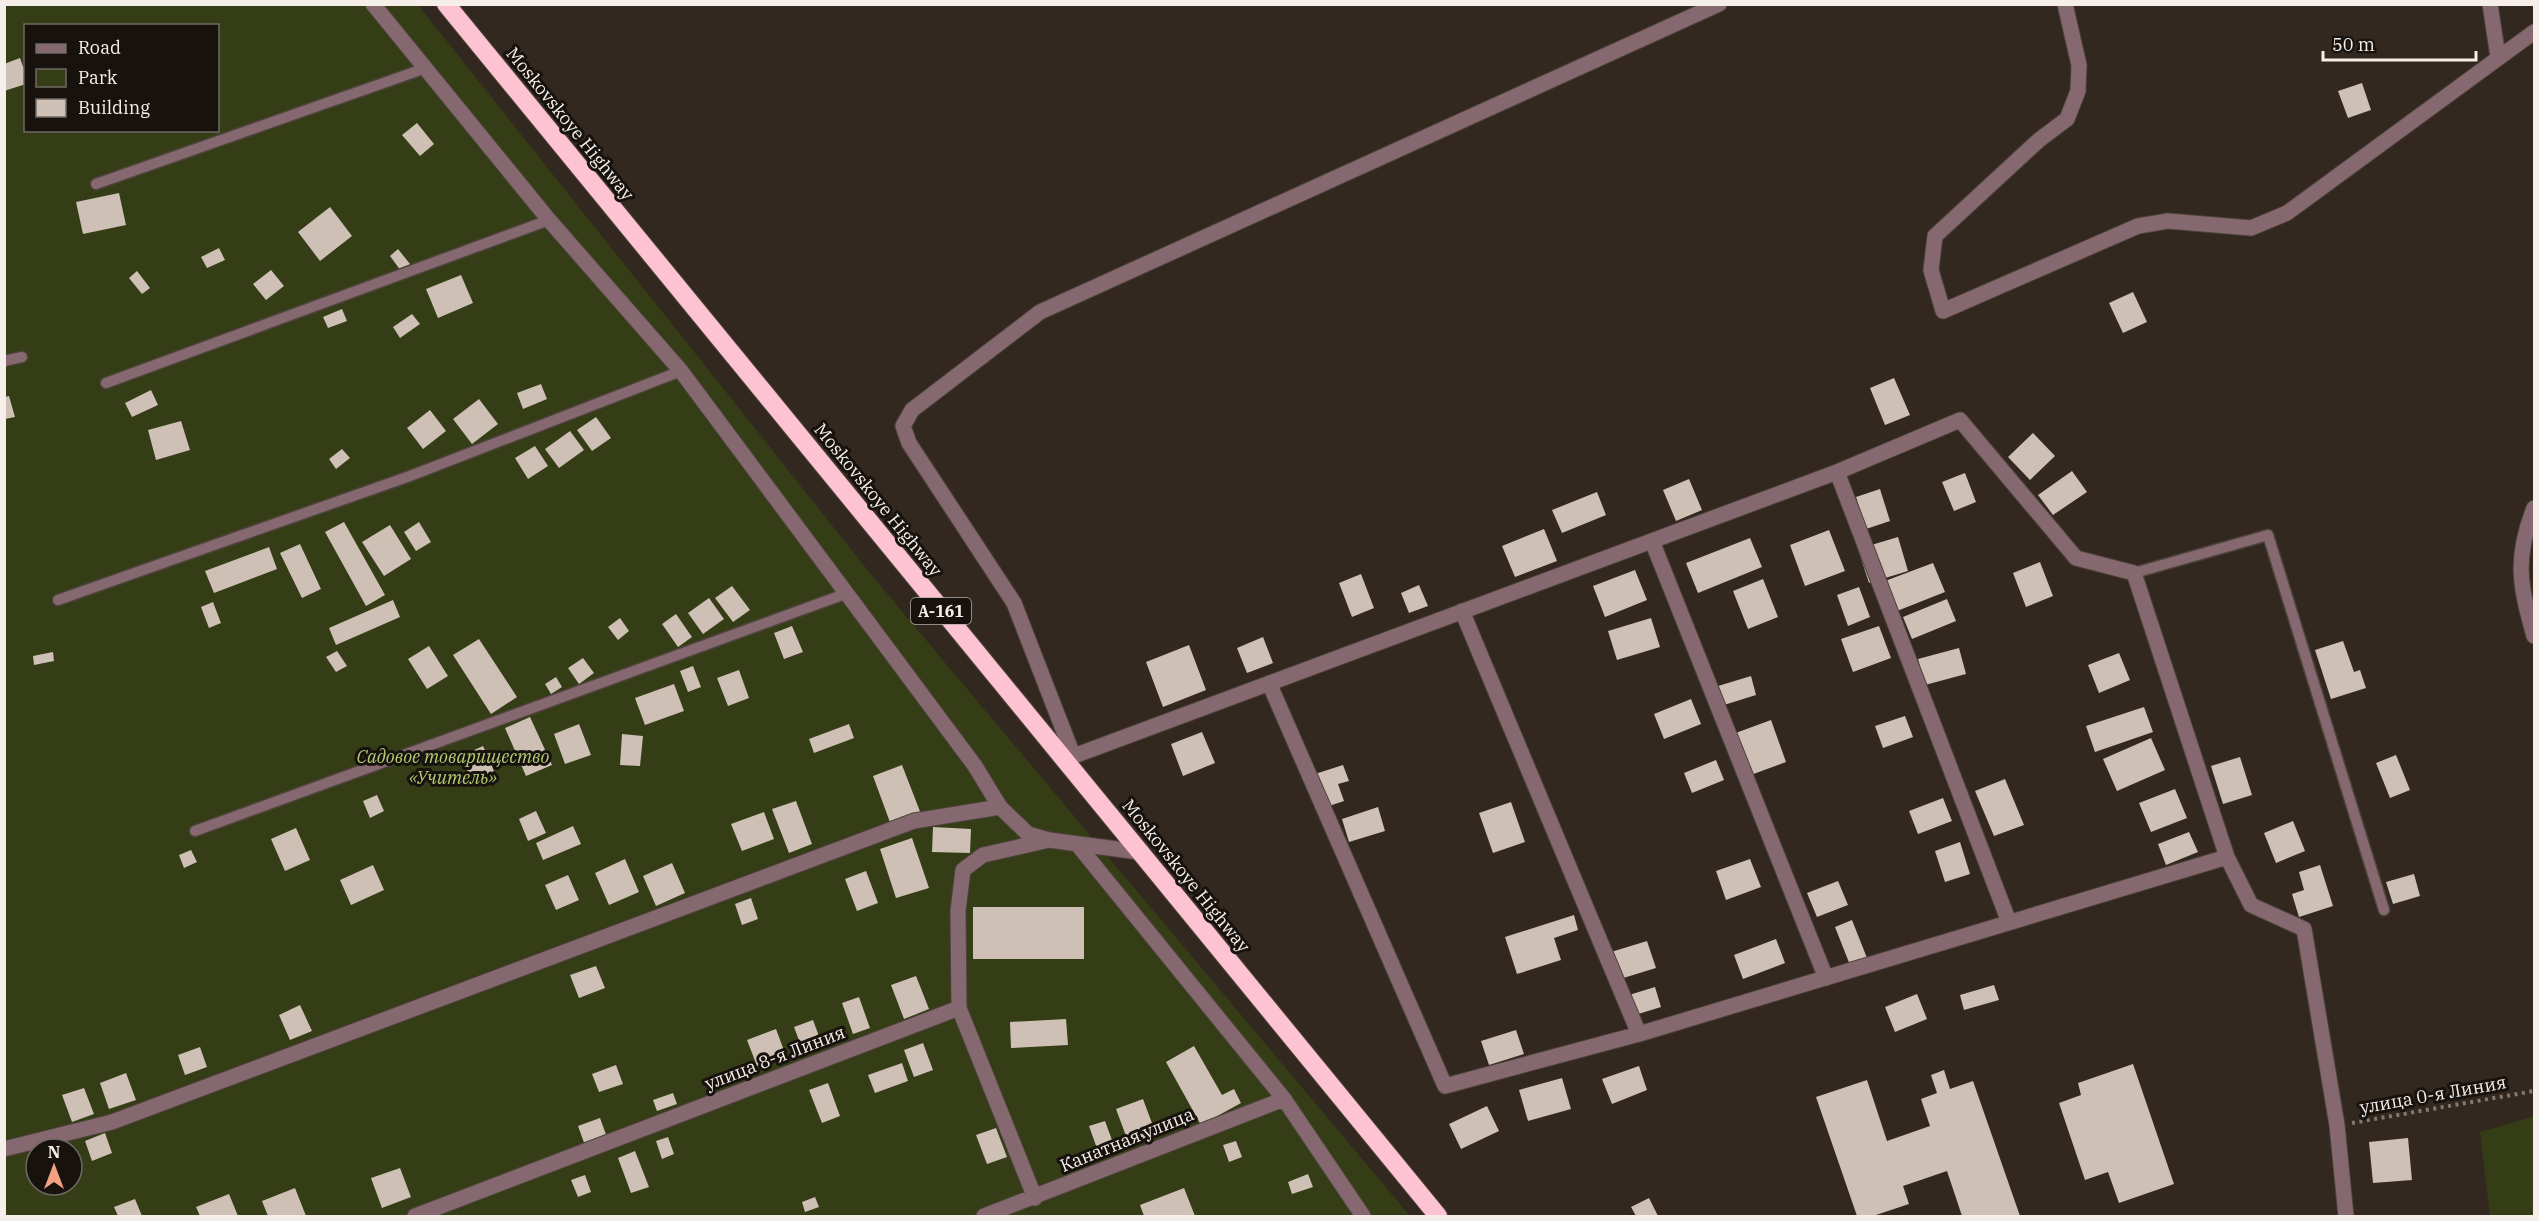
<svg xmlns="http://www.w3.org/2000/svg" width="2539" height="1221" font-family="'IBM Plex Serif',serif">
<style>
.green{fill:#343d16;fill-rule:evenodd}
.building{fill:#cec0b5}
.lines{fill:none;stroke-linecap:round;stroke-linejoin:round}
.lane-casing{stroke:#4e443b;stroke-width:13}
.street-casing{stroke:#4e443b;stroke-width:17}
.highway-casing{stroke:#4e443b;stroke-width:20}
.path{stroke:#837972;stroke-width:4;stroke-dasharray:3 4.5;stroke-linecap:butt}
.lane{stroke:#866970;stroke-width:10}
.street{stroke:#866970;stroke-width:15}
.highway{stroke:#fdc3d2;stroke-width:18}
.labels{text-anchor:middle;stroke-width:6;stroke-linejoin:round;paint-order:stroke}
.shield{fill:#17120e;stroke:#b3aca7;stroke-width:1.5}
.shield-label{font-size:16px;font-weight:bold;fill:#f6eee9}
.street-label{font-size:18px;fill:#f6eee9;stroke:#17120e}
.park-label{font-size:18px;font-style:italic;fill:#b3ca72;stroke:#17120e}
</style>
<rect width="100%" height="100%" fill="#33281f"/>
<!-- green -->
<path class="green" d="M5 4 418 5 874 578 1410 1216H5ZM26 26H218V130H26ZM36 1149H72V1185H36Z
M2534 1116V1216H2490L2480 1132Z"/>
<!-- building -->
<path class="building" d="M20 58 26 75V84L4 91V64Z
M2362 83 2371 110 2348 118 2338 91Z
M417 123 434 144 420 156 402 135Z
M119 193 126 225 83 234 76 202Z
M330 207 352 236 320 261 298 232Z
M219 248 225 260 207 268 201 257Z
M398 249 410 264 401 271 390 256Z
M271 270 284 286 266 300 253 284Z
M137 271 150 288 142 294 129 278Z
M461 275 473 303 438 318 426 289Z
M2133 292 2147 322 2123 333 2109 303Z
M342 309 347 321 328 328 323 317Z
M412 314 420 324 400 338 393 327Z
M1894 378 1910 415 1885 425 1870 388Z
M541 384 547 399 523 409 517 393Z
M151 390 158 405 132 417 125 403Z
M9 396 15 417 5 419V397Z
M479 399 498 424 472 444 453 419Z
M430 410 446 431 423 449 407 428Z
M596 417 611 438 592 451 577 430Z
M181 421 190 450 156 460 148 430Z
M570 431 584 450 559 468 545 449Z
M2033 433 2055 456 2030 480 2008 457Z
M535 446 548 466 528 479 515 458Z
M342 449 350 458 336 469 329 459Z
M2072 471 2087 492 2053 515 2038 495Z
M1965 473 1976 502 1954 511 1942 482Z
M1689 479 1702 510 1676 521 1663 490Z
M1880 489 1890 521 1866 529 1856 497Z
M1597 492 1606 515 1562 533 1552 510Z
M344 522 385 595 366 606 325 532Z
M419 522 431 542 416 551 404 532Z
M390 525 411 559 384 576 362 542Z
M1544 529 1557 561 1515 577 1502 546Z
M1829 530 1845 571 1805 586 1790 545Z
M1898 537 1908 571 1869 583 1858 549Z
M1750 538 1762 567 1698 593 1686 563Z
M300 544 321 589 302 598 280 553Z
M269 547 277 569 214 593 205 571Z
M2040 562 2053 596 2026 607 2013 573Z
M1933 563 1945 592 1897 611 1885 581Z
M1635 570 1647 600 1605 617 1593 586Z
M1361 574 1374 608 1352 617 1339 583Z
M1763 579 1778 617 1748 629 1733 591Z
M1419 585 1428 606 1409 613 1401 593Z
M732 586 750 610 733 622 715 598Z
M1859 587 1870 617 1848 626 1837 595Z
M709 598 724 619 703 634 688 613Z
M1947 599 1956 621 1912 639 1903 617Z
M393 600 400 617 336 645 329 628Z
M213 602 221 623 209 628 201 607Z
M676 614 692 637 678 647 662 624Z
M620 618 629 631 618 640 608 627Z
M1651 618 1660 647 1617 660 1608 631Z
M792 626 803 652 784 659 774 633Z
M1879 626 1891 658 1853 672 1841 639Z
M1263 637 1273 663 1247 673 1237 648Z
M479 639 517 697 491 714 453 655Z
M2343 641 2354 672 2360 670 2366 688 2331 699 2315 650Z
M1189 645 1206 690 1163 707 1146 662Z
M429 646 448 676 427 689 408 659Z
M1959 648 1966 674 1925 685 1918 659Z
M337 651 347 666 336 672 326 657Z
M53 652 54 661 34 665 33 656Z
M2119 653 2130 680 2099 693 2088 665Z
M583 658 594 673 579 684 568 668Z
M693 666 701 687 688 692 680 671Z
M739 670 749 698 728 706 717 678Z
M1751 676 1756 695 1724 705 1718 686Z
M556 677 562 687 551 694 545 684Z
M674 684 684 711 645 725 635 698Z
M1691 699 1701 724 1664 739 1654 714Z
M2144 707 2153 732 2095 752 2086 726Z
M1905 716 1913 737 1883 748 1875 726Z
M530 717 552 765 526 776 505 728Z
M1771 720 1786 762 1748 776 1733 734Z
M579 724 591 755 565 764 554 734Z
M849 724 854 738 814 753 809 739Z
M1202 732 1215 763 1183 776 1171 744Z
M622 734 643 736 640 766 620 765Z
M2151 738 2165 770 2117 791 2103 759Z
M483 746 494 771 472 781 461 756Z
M2396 755 2410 790 2390 798 2376 763Z
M2240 757 2252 795 2223 804 2211 766Z
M1716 760 1724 780 1692 793 1684 773Z
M902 765 921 814 891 825 873 776Z
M1343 765 1349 781 1338 784 1344 801 1326 807 1315 774Z
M2005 779 2024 825 1994 836 1975 791Z
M2175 789 2187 818 2151 832 2139 803Z
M377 795 384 811 370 818 363 801Z
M1943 798 1952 821 1918 834 1909 811Z
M796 801 812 844 789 853 772 809Z
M1511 802 1525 842 1493 853 1479 813Z
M1378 807 1385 831 1349 842 1342 819Z
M536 811 546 833 528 841 519 819Z
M764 812 774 839 742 851 731 824Z
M2293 821 2305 851 2276 863 2264 833Z
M573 826 581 844 543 860 536 843Z
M933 827 971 829 970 853 932 852Z
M296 828 310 860 285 871 271 839Z
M2189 832 2198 852 2166 865 2158 844Z
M912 838 929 888 896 898 880 849Z
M1960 842 1970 874 1945 882 1935 851Z
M191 850 197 862 184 868 179 855Z
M625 859 639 892 609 905 595 873Z
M1750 859 1761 887 1726 900 1716 871Z
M672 863 685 893 656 906 643 876Z
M373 865 384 890 351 905 340 880Z
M2320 865 2333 906 2299 917 2292 894 2304 890 2299 872Z
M866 871 878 903 857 911 845 879Z
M2414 874 2420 896 2393 904 2386 882Z
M568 875 579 900 556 910 545 885Z
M1838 881 1848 905 1817 917 1807 893Z
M751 898 758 919 742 925 735 904Z
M973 907H1084V959H973Z
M1574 915 1578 930 1554 938 1561 960 1517 974 1505 937Z
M1852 920 1867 958 1850 965 1835 927Z
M1776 939 1785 963 1743 979 1734 955Z
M1647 941 1656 968 1620 979 1611 952Z
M596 966 605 988 579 998 570 975Z
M916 976 929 1009 904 1019 891 985Z
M1994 985 1999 1000 1964 1010 1960 995Z
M1655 987 1661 1007 1635 1015 1629 995Z
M1917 994 1927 1019 1895 1032 1885 1007Z
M859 997 870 1028 853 1034 842 1003Z
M300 1005 312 1031 290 1040 279 1015Z
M1066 1019 1068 1045 1011 1048 1010 1022Z
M813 1020 823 1047 804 1054 794 1027Z
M776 1029 786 1056 757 1066 747 1040Z
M1516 1030 1524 1054 1489 1065 1481 1041Z
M923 1043 933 1070 914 1077 904 1050Z
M1194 1046 1222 1095 1234 1089 1241 1103 1201 1125 1166 1062Z
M200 1047 207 1067 185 1075 178 1055Z
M902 1063 908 1081 875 1093 868 1075Z
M2133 1064 2174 1184 2119 1203 2108 1172 2085 1180 2059 1103 2081 1095 2078 1083Z
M616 1065 623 1084 599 1092 592 1074Z
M1639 1066 1647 1090 1612 1104 1602 1079Z
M1944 1070 1950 1089 1973 1081 2020 1216H1962L1947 1171 1903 1186 1909 1204 1873 1216H1857L1816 1097 1867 1080 1887 1141 1930 1126 1921 1099 1937 1093 1931 1075Z
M126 1073 136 1100 109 1109 100 1083Z
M1562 1078 1571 1109 1528 1121 1519 1090Z
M828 1083 840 1116 822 1123 809 1090Z
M84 1088 94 1114 72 1122 62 1095Z
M673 1093 677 1104 657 1111 653 1100Z
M1143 1099 1156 1134 1129 1144 1116 1109Z
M1487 1106 1499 1131 1461 1149 1449 1124Z
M600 1118 608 1140 586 1148 578 1126Z
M1105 1121 1116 1151 1100 1157 1089 1126Z
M996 1128 1007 1157 987 1164 976 1135Z
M105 1133 112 1153 92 1161 85 1141Z
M668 1137 674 1154 662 1159 656 1141Z
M2408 1138 2412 1180 2373 1183 2369 1142Z
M1236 1141 1242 1157 1229 1162 1223 1145Z
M635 1151 649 1187 631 1193 618 1158Z
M400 1168 411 1197 382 1208 371 1178Z
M1308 1174 1313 1187 1292 1194 1288 1182Z
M585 1175 591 1192 578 1197 571 1180Z
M295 1188 306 1216H268L262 1201Z
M1184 1188 1195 1216H1144L1140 1205Z
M229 1194 238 1216H200L196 1207Z
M815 1197 819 1207 805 1212 802 1202Z
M1649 1198 1658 1216H1636L1631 1207Z
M135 1199 142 1216H118L114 1207Z"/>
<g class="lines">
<defs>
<path id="lane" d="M96 184 426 68
M4 361 22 357
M106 383 549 220
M2134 573 2268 535 2384 910
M58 600 410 476 681 371
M195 831 845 594"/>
<path id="street" d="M373 4 549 220 681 371 975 766 1000 807 1028 834 1049 840 1139 852
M2065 4 2079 65 2078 91 2067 119 2039 140 1935 236 1931 270 1943 311 2138 226 2168 221 2251 228 2287 213 2534 32
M2490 4 2498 57
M1837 472 2009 922
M2534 508C2514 559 2520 586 2534 636
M1652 541 1826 978
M1462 611 1639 1034
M1269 683 1445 1086 1639 1034 2227 857
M1073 755 1014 603 909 443 903 426 912 410 1040 312 1719 4
M1063 760 1837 472 1960 420 2076 558 2134 573 2227 857 2251 905 2304 929 2337 1125 2346 1216
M1077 844 1284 1099 1363 1216
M959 1008 958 911 963 870 983 855 1045 841
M4 1149 112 1122 914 821 1000 807
M415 1216 959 1008 1035 1198
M984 1216 1284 1099"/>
<path id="highway" d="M446 4 1438 1216"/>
</defs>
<!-- lane casing -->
<use href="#lane" class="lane-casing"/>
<!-- street casing -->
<use href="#street" class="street-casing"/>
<!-- highway casing -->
<use href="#highway" class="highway-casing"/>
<!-- path -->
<path class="path" d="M2352 1123 2534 1091"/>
<!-- lane -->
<use href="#lane" class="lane"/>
<!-- street -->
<use href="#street" class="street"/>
<!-- highway -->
<use href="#highway" class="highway"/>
</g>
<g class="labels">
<!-- shield labels -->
<rect class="shield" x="911" y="598" width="60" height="26" rx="4.5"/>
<g class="shield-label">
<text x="941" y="617">А-161</text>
</g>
<!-- street labels -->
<g class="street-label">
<text transform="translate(570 124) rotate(51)" y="6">Moskovskoye Highway</text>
<text transform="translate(878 500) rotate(51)" y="6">Moskovskoye Highway</text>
<text transform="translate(1186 876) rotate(51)" y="6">Moskovskoye Highway</text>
<text transform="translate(775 1058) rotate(-21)" y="6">улица 8-я Линия</text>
<text transform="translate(2433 1095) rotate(-10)" y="6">улица 0-я Линия</text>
<text transform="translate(1127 1140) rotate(-22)" y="6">Канатная улица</text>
</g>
<!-- park labels -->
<g class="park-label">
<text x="453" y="763">Садовое товарищество<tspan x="453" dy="21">«Учитель»</tspan></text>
</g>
</g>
<!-- border -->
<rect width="2539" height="1221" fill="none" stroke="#f6eee9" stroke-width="12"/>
<!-- legend -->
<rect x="24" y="24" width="195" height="108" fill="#17120e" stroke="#706a66" stroke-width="1.5"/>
<rect x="36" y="44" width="30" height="9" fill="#866970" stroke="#706a66" stroke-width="1.5"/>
<text x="78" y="54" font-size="18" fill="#f6eee9">Road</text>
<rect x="36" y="69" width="30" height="18" fill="#343d16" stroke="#706a66" stroke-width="1.5"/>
<text x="78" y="84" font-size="18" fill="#f6eee9">Park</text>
<rect x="36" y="99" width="30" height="18" fill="#cec0b5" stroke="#706a66" stroke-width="1.5"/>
<text x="78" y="114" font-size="18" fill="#f6eee9">Building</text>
<!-- north arrow -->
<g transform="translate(54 1167)"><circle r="28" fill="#17120e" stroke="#706a66" stroke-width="1.5"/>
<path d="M0-4.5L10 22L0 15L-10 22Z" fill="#f2a07f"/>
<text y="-9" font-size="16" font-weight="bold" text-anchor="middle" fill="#f6eee9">N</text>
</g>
<!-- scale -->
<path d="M2323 51v9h153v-9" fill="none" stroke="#f6eee9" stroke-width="3"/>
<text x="2332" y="51" font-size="18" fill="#f6eee9" stroke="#17120e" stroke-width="4.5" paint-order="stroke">50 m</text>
</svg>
